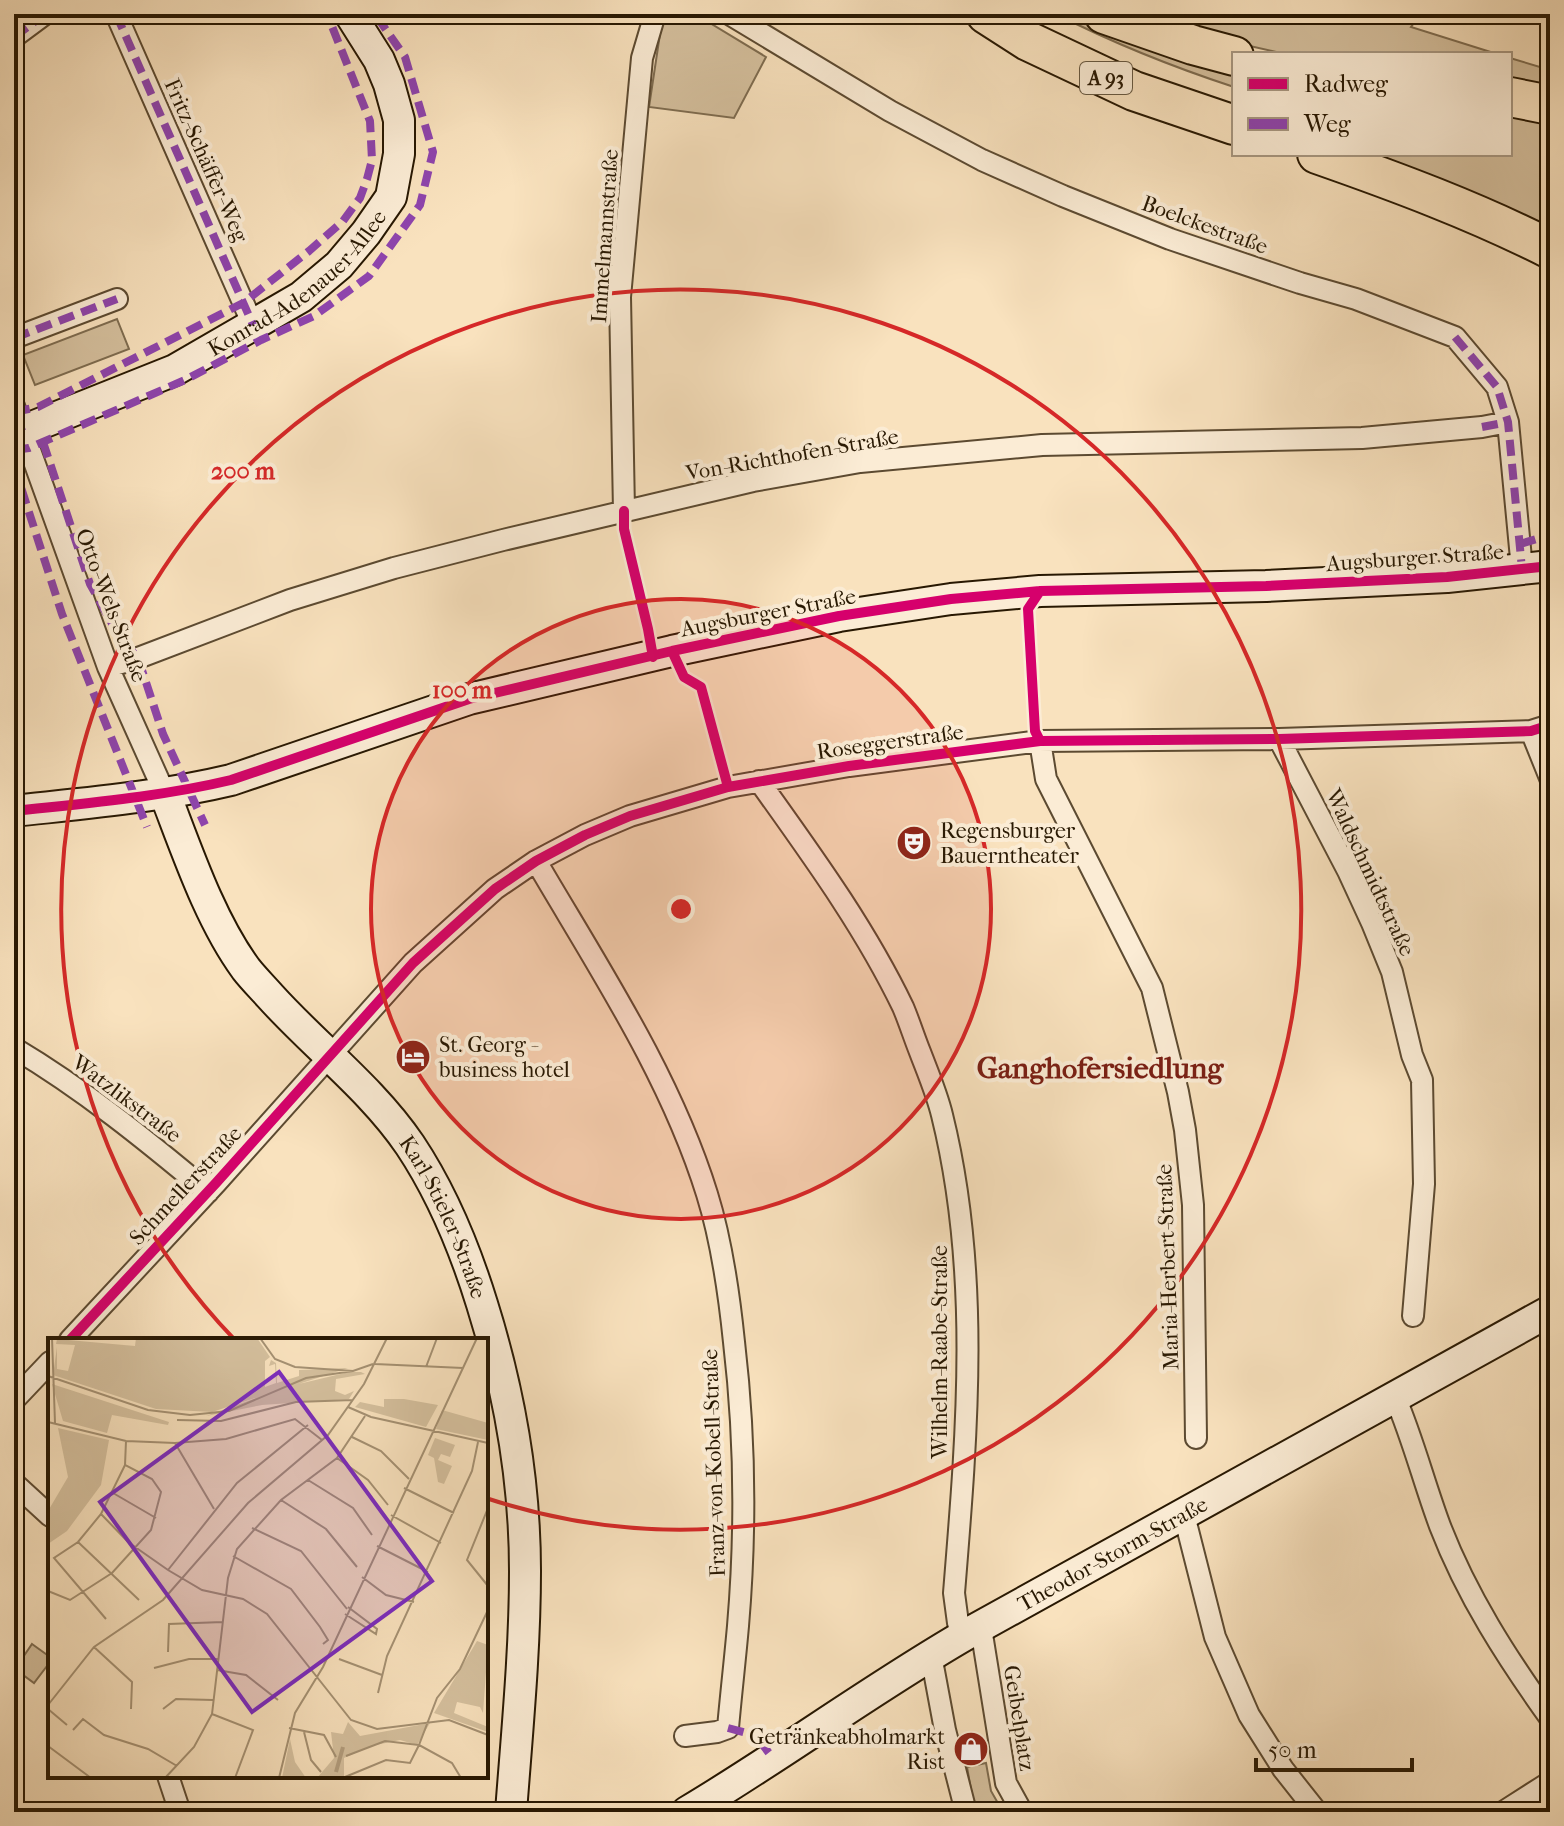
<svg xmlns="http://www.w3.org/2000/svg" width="1564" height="1826" font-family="'IM FELL French Canon',serif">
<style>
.green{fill:#d5c09e;stroke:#7e6c50;stroke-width:2}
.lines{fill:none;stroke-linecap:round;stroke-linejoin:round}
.street-casing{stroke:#5c4a31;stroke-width:24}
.secondary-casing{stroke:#281802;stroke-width:34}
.highway-casing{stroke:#281802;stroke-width:42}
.street{stroke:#fbecd5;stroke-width:20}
.secondary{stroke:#fbecd5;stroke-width:30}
.highway{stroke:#f9e2be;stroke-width:38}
.quiet{stroke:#8e44ad;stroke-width:8;stroke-dasharray:16 8;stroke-linecap:butt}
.cycleway-casing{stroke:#fbecd5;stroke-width:15}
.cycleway{stroke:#d6006c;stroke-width:10}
.ring{fill:none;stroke:#d62828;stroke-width:4}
.labels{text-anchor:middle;stroke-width:8;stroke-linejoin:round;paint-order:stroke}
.shield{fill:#fbecd5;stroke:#675841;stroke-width:2}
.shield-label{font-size:20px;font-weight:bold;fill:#281802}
.street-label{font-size:22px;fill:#281802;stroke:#fbecd5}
.poi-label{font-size:22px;fill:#281802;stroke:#fbecd5;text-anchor:start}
.district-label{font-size:30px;font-weight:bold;fill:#7a1f14;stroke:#fbecd5}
.inset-river{fill:none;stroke:#b29d7e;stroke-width:4}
.inset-road{fill:none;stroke:#a59173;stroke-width:2}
.view{fill:#7b2cbf;fill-opacity:0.15;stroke:#7b2cbf;stroke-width:4}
.inset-edge{fill:none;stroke:#281802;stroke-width:4}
.centre{fill:#d62828;stroke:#fbecd5;stroke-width:4}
.ring-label{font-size:24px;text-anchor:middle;font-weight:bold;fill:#d62828;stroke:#fbecd5;stroke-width:8;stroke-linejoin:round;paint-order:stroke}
</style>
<rect width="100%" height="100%" fill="#f9e2be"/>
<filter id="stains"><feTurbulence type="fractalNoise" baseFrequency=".0025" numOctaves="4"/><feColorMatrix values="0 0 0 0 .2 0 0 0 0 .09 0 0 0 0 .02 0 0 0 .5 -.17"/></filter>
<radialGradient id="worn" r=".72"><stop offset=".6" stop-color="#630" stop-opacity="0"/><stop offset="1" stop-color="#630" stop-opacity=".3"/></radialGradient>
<!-- green -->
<path class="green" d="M663 14H695L766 57 734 118 649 107Z
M1056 14H1073L1088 22 1234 72V87C1173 67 1113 43 1056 14Z
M1146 14H1421L1411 27 1497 54H1285L1241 44Z
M1510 58 1550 70V93L1510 86Z
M1510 111 1550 119V238L1360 154H1510Z
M117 319 129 349 35 385 23 355Z
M32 1644 50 1657V1662L34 1683 15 1669Z
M986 1763 991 1791 1003 1812H980L973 1801 967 1767Z"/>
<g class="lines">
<defs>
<path id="street" d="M116 14 253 325
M729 14 890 111 982 160 1063 196 1170 239 1300 283 1356 299 1455 337 1497 387 1508 422 1522 569
M14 37 45 14
M14 338 117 299
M14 406 108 667 165 794
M624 511 620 297 642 58 655 14
M108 667 138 658 290 600 394 568 503 540 753 481 860 462 1042 445 1362 438 1482 427 1508 422
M1531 731 1550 778
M1279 739 1348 871 1372 923 1392 972 1412 1055 1422 1080 1424 1184 1413 1316
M1040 741 1046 779 1152 988 1178 1092 1185 1130 1193 1205 1196 1438
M759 781C811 854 864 926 903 1007 909 1021 914 1037 920 1052 928 1073 937 1094 942 1115 981 1272 967 1434 954 1593L958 1623 965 1635
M536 861C598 967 670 1075 707 1194 722 1242 729 1293 734 1342 745 1435 746 1532 738 1626 735 1660 731 1694 728 1728L717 1732 685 1736
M14 1048C83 1089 146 1140 208 1192
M70 1340 216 1183 413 963 495 889 536 861 585 835 630 816 728 787 849 766 1040 741 1279 739 1531 731 1550 725
M1395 1397C1413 1439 1424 1483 1440 1526 1467 1596 1507 1658 1550 1718
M14 1400 50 1362
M14 1483 50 1516
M1184 1515 1215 1637 1249 1715 1283 1769 1317 1812
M981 1628 1006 1783 1022 1812
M931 1655 945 1730 966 1812
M168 1776 180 1812
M1503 1812 1550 1782"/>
<g id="secondary">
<path id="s1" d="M14 432 22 431 175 370 301 297 339 265 366 233 391 197 399 154V120L389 84 379 60 350 14"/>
<path id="s2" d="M165 794C187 851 210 920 246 969 253 978 262 987 270 996 315 1046 372 1089 410 1145 442 1193 465 1249 482 1304 509 1390 525 1481 525 1571 525 1651 517 1732 511 1812"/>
<path d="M14 811C87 803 160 797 231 780L469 699 672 651 839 616 951 599 1040 591 1266 586 1447 577 1550 566"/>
<path id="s3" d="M687 1812C781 1756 870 1690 965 1635L1550 1311"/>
</g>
<path id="highway" d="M986 14 1028 41 1134 91 1234 125
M1104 14 1193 45 1234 56
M1510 97 1550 105
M1317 154C1397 182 1475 211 1550 249"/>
</defs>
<!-- street casing -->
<use href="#street" class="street-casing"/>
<!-- secondary casing -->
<use href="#secondary" class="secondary-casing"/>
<!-- highway casing -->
<use href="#highway" class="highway-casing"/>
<!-- street -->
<use href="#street" class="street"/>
<!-- secondary -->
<use href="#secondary" class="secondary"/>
<!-- highway -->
<use href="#highway" class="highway"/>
<!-- quiet -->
<path class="quiet" d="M116 14 253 325
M14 37 45 14
M1455 337 1497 387 1508 422 1522 569
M14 338 117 299
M14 406 22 431
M14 412 38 407 243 303 309 251 343 221 360 198 367 179 372 160 370 121 327 14
M1482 427 1508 422
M43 442 90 584 119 636 138 658 163 734 205 825
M14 450 29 448 185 380 261 340 314 316 369 276 420 205 433 152 405 57 375 14
M14 466 62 614 147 827
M1520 544 1550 535
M728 1728 747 1733
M759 1740 772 1757"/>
<defs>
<path id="cycleway" d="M624 511V529L648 629 653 657
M672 651 684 677 701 687 728 787
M1040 741 1035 731 1028 609 1040 591
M14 811C87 803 160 797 231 780L469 699 672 651 839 616 951 599 1040 591 1266 586 1447 577 1550 566
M70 1340 216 1183 413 963 495 889 536 861 585 835 630 816 728 787 849 766 1040 741 1279 739 1531 731 1550 725"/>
</defs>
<!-- cycleway casing -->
<use href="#cycleway" class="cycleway-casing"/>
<!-- cycleway -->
<use href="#cycleway" class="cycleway"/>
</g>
<!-- distance rings -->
<circle cx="681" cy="909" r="310" fill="#d62828" fill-opacity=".12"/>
<g class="ring">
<circle cx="681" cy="909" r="310"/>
<path d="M235 1340A620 620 0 1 1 489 1499"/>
</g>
<!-- icons -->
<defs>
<symbol id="theatre-disc" viewBox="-11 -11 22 22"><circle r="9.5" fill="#8f2418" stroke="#fbecd5"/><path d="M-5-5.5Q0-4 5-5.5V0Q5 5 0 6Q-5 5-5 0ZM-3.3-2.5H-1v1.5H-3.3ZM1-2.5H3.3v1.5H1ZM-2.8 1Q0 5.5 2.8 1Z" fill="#fff"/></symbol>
<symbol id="hotel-disc" viewBox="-11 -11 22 22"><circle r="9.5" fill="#8f2418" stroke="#fbecd5"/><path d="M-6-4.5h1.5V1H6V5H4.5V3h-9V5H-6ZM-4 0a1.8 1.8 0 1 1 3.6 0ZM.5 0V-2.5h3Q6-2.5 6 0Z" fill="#fff"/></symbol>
<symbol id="shop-disc" viewBox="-11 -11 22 22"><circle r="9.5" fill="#8f2418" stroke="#fbecd5"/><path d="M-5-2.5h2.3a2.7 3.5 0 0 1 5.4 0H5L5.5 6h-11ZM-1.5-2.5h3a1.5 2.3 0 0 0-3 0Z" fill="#fff"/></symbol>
</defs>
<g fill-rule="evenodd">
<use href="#theatre-disc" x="894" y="823" width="40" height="40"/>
<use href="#hotel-disc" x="393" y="1037" width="40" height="40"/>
<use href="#shop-disc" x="951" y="1729" width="40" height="40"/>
</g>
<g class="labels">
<!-- shield labels -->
<rect class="shield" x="1080" y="62" width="52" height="32" rx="6"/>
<g class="shield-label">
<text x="1106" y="85">A 93</text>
</g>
<!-- street labels -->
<g class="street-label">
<text transform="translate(207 160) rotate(66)" y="8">Fritz-Schäffer-Weg</text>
<text transform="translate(1205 224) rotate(20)" y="8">Boelckestraße</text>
<text transform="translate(604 236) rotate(-86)" y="8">Immelmannstraße</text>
<text dy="8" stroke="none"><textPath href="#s1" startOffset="324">Konrad-Adenauer-Allee</textPath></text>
<text transform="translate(792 454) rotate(-10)" y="8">Von-Richthofen-Straße</text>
<text transform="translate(1415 557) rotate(-4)" y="8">Augsburger Straße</text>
<text transform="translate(112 605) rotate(69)" y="8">Otto-Wels-Straße</text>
<text transform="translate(768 612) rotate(-11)" y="8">Augsburger Straße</text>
<text transform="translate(890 741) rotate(-8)" y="8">Roseggerstraße</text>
<text transform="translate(1371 872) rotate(65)" y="8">Waldschmidtstraße</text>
<text transform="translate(127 1098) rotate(37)" y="8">Watzlikstraße</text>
<text transform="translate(185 1185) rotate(-47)" y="8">Schmellerstraße</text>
<text dy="8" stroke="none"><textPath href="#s2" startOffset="514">Karl-Stieler-Straße</textPath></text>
<text transform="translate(1167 1267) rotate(-92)" y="8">Maria-Herbert-Straße</text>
<text transform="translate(939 1352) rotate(-90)" y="8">Wilhelm-Raabe-Straße</text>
<text transform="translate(713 1463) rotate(-92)" y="8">Franz-von-Kobell-Straße</text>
<text dy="8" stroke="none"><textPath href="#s3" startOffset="498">Theodor-Storm-Straße</textPath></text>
<text transform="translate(1020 1718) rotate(81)" y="8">Geibelplatz</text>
</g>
<!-- poi labels -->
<g class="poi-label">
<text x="940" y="838">Regensburger<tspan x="940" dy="25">Bauerntheater</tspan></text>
<text x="439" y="1052">St. Georg -<tspan x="439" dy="25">business hotel</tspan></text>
<text x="945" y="1744" text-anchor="end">Getränkeabholmarkt<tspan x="945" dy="25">Rist</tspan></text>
</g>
<!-- district labels -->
<g class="district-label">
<text x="1100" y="1078">Ganghofersiedlung</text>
</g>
</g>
<!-- overview -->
<g transform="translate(48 1338)">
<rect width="440" height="440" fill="#f9e2be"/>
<path d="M88 0H209L222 19 217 23V49L228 45 227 26 221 28 223 22 228 25 229 45 251 38V32L300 30 164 74 108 71 5 37 9 9V31L20 33 27 7 8 6 9 1 87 8ZM301 34H313L317 36 288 41 287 53 297 57 306 53 301 61 214 67 158 78 238 49ZM4 46 121 84 120 87 64 77 59 95 15 83ZM336 61H356L390 67 378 89 307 69 312 64 336 69ZM394 72 440 85V102L388 91ZM10 90 61 102 53 147 19 193 0 206V173L20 139ZM387 100 407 107 402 119 393 116 390 122 404 128 396 146 390 144 386 120 380 117ZM429 303 440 307 435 375 432 369 409 364 406 375 440 389V394L386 375ZM300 384 312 398 382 385 369 407 352 402 323 408 296 420V440H269L286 420 283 394 295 396ZM242 401 247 424 258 440H234Z" fill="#d5c09e"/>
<path class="inset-river" d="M288 434 295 409"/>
<path class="inset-road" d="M4 0 7 85M212 0 227 21 247 29 305 33 325 26M327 26 415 30M378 29 389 0M0 38 100 72 142 77 181 73 258 40 305 33M300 69 323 79 440 105M129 82 173 83 248 64 305 62M0 84 78 103 127 105 178 101 247 81 274 102M304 99 333 113 361 141M127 105 166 171M289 120 320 142 340 167M260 142 305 170 324 197M356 150 406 175M65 155 108 180M233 162 278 191 309 229M440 170 419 222 440 248M53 176 80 204 120 232 154 252 195 261 219 276 303 382 329 391 401 382 440 397M343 177 393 205M204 190 253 213 299 271M30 204 91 262M329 208 380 234M185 218 243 251 272 289 280 302 275 306M120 232 189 145 260 87M314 239 338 257 366 264M0 253 22 262 64 235 103 192 113 154 104 141 77 127 78 103M297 276 328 296 329 291 300 269M58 281 6 220 30 204 53 176 77 127M46 309 84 344 83 371M120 314 121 286 175 284M291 321 334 337M106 330 141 321H171M169 332 198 337 230 362M330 355 339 318 424 133 430 104M0 367 46 309 115 262 200 165 280 97 316 46 339 0M0 371 19 387M115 371 128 361 165 362M164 376 205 392 187 440M241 390 276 397 288 419M25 392 35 381 56 397 100 411 129 428M256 394 263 422 273 434M0 408 43 440M297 439 338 422 362 425 371 407 337 403 298 418M117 440 146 409 164 376 180 240 189 211 233 162 289 120 317 78M231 440 247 375 275 329 429 0M413 440 404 425 371 407 389 360 412 331 440 272"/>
<path class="view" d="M231 34 384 243 204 374 52 164Z"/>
<rect width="440" height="440" class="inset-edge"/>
</g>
<circle cx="681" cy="909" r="12" class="centre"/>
<g class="ring-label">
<text x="243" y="479">200 m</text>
<text x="462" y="698">100 m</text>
</g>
<!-- margin -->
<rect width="1564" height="1826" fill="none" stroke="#f9e2be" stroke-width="48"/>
<rect x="16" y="16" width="1532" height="1794" fill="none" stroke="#281802" stroke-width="4"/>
<rect x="24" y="24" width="1516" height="1778" fill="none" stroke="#281802" stroke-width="2"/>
<!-- legend -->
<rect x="1232" y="52" width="280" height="104" fill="#fbecd5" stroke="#a79781" stroke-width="2"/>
<rect x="1248" y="78" width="40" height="12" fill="#d6006c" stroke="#a79781" stroke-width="2"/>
<text x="1304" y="92" font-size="24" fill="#281802">Radweg</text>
<rect x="1248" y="118" width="40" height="12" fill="#8e44ad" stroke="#a79781" stroke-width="2"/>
<text x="1304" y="132" font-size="24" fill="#281802">Weg</text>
<!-- scale -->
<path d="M1256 1758v12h156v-12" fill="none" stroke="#281802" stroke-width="4"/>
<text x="1268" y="1758" font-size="24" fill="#281802" stroke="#fbecd5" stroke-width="6" paint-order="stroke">50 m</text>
<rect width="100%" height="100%" filter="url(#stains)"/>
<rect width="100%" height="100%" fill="url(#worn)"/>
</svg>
